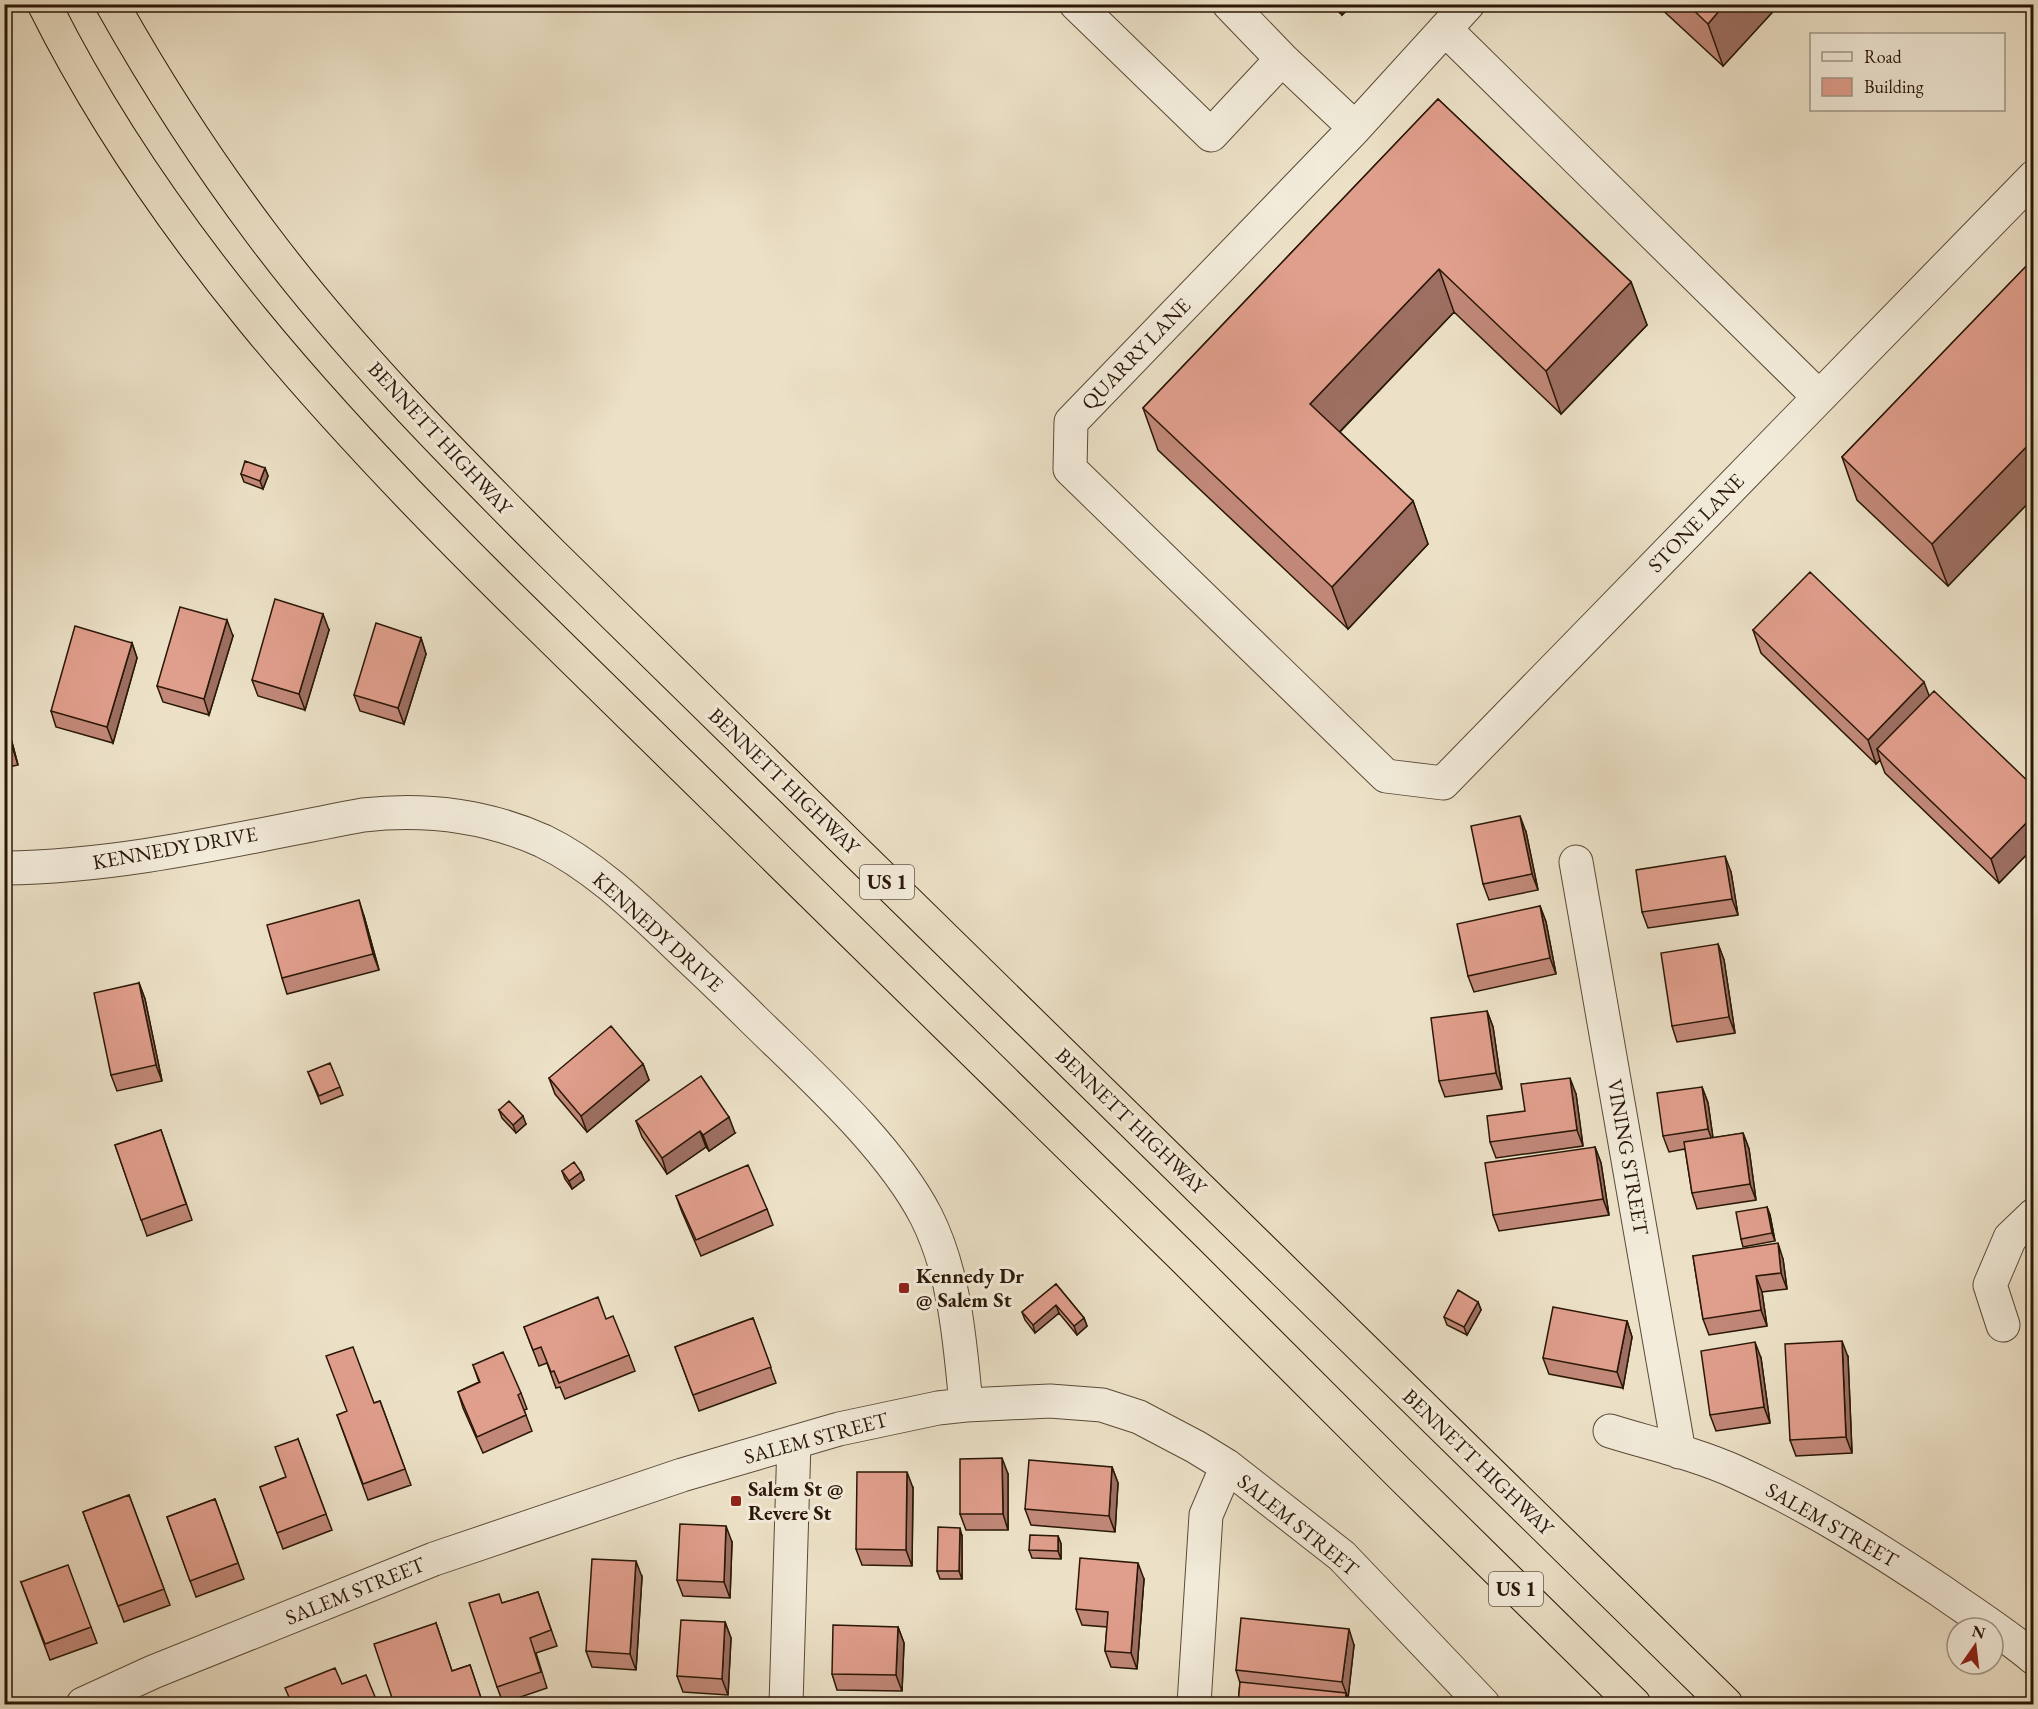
<svg xmlns="http://www.w3.org/2000/svg" width="2038" height="1709" font-family="'EB Garamond',serif">
<style>
.lines{fill:none;stroke-linecap:round;stroke-linejoin:round}
.minor-casing{stroke:#5a4a37;stroke-width:35}
.highway-casing{stroke:#2a1707;stroke-width:35}
.minor{stroke:#f3ecdb;stroke-width:33}
.highway{stroke:#ece1c7;stroke-width:33}
.wall{fill:#c18878;stroke:#2a1707;stroke-width:1.5}
.shaded-wall{fill:#9d6f62;stroke:#2a1707;stroke-width:1.5}
.building{fill:#e09e8c;stroke:#2a1707;stroke-width:1.5}
.poi-dot{fill:#8f2418;stroke:#f3ecdb;stroke-width:2}
.labels{text-anchor:middle;stroke-width:6;stroke-linejoin:round;paint-order:stroke}
.shield{fill:#f3ecdb;stroke:#665747;stroke-width:1.5}
.shield-label{font-size:20px;font-weight:bold;fill:#2a1707}
.street-label{font-size:21px;fill:#2a1707;stroke:#f3ecdb}
.poi-label{font-size:21px;font-weight:bold;fill:#2a1707;stroke:#f3ecdb;text-anchor:start}
</style>
<rect width="100%" height="100%" fill="#ece1c7"/>
<filter id="stains"><feTurbulence type="fractalNoise" baseFrequency=".00333" numOctaves="4"/><feColorMatrix values="0 0 0 0 .2 0 0 0 0 .09 0 0 0 0 .02 0 0 0 .5 -.17"/></filter>
<radialGradient id="worn" r=".72"><stop offset=".6" stop-color="#630" stop-opacity="0"/><stop offset="1" stop-color="#630" stop-opacity=".3"/></radialGradient>
<g class="lines">
<defs>
<path id="minor" d="M1076 4 1211 135 1282 59
M1229 4 1282 59 1355 128
M1468 4 1355 128 1071 422 1070 469 1386 776 1443 783 2034 177
M1445 29 1819 397
M1576 862 1679 1452
M4 868C124 867 245 837 363 815 425 808 485 815 543 841 591 864 632 903 670 939 698 966 726 992 753 1019 810 1075 889 1145 926 1216 955 1273 960 1342 966 1405
M2003 1325 1990 1285 2010 1238 2034 1215
M1610 1431C1652 1444 1696 1454 1736 1472 1809 1505 1875 1547 1941 1591 1972 1613 2004 1633 2034 1658
M83 1704 153 1672 434 1559 682 1475 839 1429 938 1408 966 1405 1050 1401 1102 1405 1139 1417 1196 1447 1227 1466 1342 1556 1483 1704
M786 1704 794 1442
M1194 1704 1206 1515 1227 1466"/>
<path id="highway" d="M44 4C157 231 331 420 509 596L1186 1260 1399 1473 1634 1704
M112 4C157 84 206 160 261 233 347 348 449 451 551 553L1726 1704"/>
</defs>
<!-- minor casing -->
<use href="#minor" class="minor-casing"/>
<!-- highway casing -->
<use href="#highway" class="highway-casing"/>
<!-- minor -->
<use href="#minor" class="minor"/>
<!-- highway -->
<use href="#highway" class="highway"/>
</g>
<!-- wall -->
<path class="wall" d="M1330 4H1353L1342 15Z
M1656 4H1780L1723 66Z
M1438 99 1631 282 1647 325 1561 414 1454 312 1340 432 1413 501 1428 544 1348 629 1158 450 1143 408Z
M2034 258V497L1948 586 1857 500 1842 457Z
M265 468 268 476 263 489 244 482 241 474Z
M329 630 305 710 258 696 252 680Z
M1753 630 1929 696 2034 787V847L1999 883 1885 773 1880 760 1876 764 1761 653Z
M233 636 209 715 163 702 157 686Z
M421 638 426 654 404 724 360 711 354 695Z
M132 643 137 658 113 743 56 727 51 711Z
M4 712 18 765 4 768Z
M1526 832 1538 890 1489 900 1483 884Z
M1731 872 1738 915 1648 928 1642 912Z
M1540 906 1546 922 1556 974 1474 992 1468 976Z
M364 916 379 970 287 994 282 978Z
M1718 944 1724 960 1735 1033 1677 1042 1672 1026Z
M139 983 145 999 162 1081 117 1091 111 1075Z
M1487 1011 1493 1027 1502 1089 1445 1097 1439 1081Z
M643 1064 649 1080 587 1132 555 1094 549 1078Z
M308 1072 340 1087 343 1095 321 1104Z
M1702 1087 1708 1103 1713 1138 1743 1133 1749 1149 1756 1200 1697 1209 1692 1193 1685 1149 1669 1152 1663 1136Z
M1576 1094 1583 1146 1496 1158 1490 1142 1525 1111Z
M499 1110 526 1124 516 1133 502 1118Z
M636 1121 735 1133 709 1151 706 1147 667 1174 642 1137Z
M161 1130 192 1220 147 1236 115 1145Z
M1595 1147 1601 1163 1609 1215 1499 1231 1493 1215Z
M562 1171 581 1172 584 1180 572 1189 565 1179Z
M676 1196 767 1209 773 1225 701 1256 682 1212Z
M1767 1207 1770 1215 1775 1241 1743 1247 1741 1239Z
M1693 1256 1783 1259 1787 1289 1762 1292 1767 1326 1709 1335 1703 1319Z
M1056 1284 1084 1318 1087 1326 1077 1335 1059 1313 1035 1333 1025 1320 1022 1312Z
M1478 1302 1481 1310 1467 1335 1447 1325 1444 1317Z
M753 1318 776 1383 699 1411 675 1347Z
M606 1319 629 1355 635 1371 565 1399 560 1387 556 1388 547 1363 539 1366 524 1327Z
M1627 1321 1632 1337 1623 1388 1549 1374 1543 1358Z
M1848 1357 1852 1453 1796 1456 1790 1440Z
M1761 1358 1770 1423 1716 1431 1710 1415Z
M473 1365 521 1393 527 1409 524 1410 532 1431 483 1453 463 1408 458 1392 479 1382Z
M380 1401 411 1485 368 1500 337 1415Z
M298 1439 332 1530 283 1549 260 1487 286 1477Z
M1112 1467 1118 1483 1115 1532 1031 1525 1025 1509Z
M1008 1474V1530H966L960 1514Z
M913 1488 912 1566 862 1565 856 1549Z
M129 1495 170 1605 124 1622 83 1512Z
M215 1499 244 1579 196 1597 167 1517Z
M962 1536V1579H940L937 1571Z
M1058 1536 1061 1544V1559L1032 1558 1029 1550Z
M732 1542 730 1598 683 1596 677 1580Z
M642 1577 636 1670 592 1667 586 1651Z
M1144 1579 1137 1669 1111 1667 1105 1651 1107 1627 1082 1625 1076 1609Z
M21 1582 91 1627 97 1643 50 1660Z
M538 1592 557 1646 536 1653 547 1688 503 1703 497 1687 502 1603Z
M725 1622 731 1638 728 1695 683 1692 677 1676Z
M436 1623 452 1671 470 1665 483 1704H394Z
M898 1627 904 1643 902 1691 837 1690 832 1674Z
M1354 1645 1348 1698 1350 1704H1238L1240 1683 1236 1670Z"/>
<!-- shaded-wall -->
<path class="shaded-wall" d="M1339 4H1353L1342 15Z
M1725 4H1780L1723 66 1708 24Z
M1439 269 1454 312 1325 447 1310 404Z
M1631 282 1647 325 1561 414 1546 371Z
M2034 439V497L1948 586 1932 544Z
M265 468 268 476 263 489 260 481Z
M1413 501 1428 544 1348 629 1332 587Z
M323 614 329 630 305 710 299 694Z
M227 620 233 636 209 715 204 699Z
M421 638 426 654 404 724 398 708Z
M132 643 137 658 113 743 107 727Z
M1924 682 1933 706 1877 749 1880 760 1876 764 1868 740Z
M4 712 18 765 13 749 4 718Z
M2034 815V847L1999 883 1991 859Z
M1520 816 1526 832 1538 890 1532 874Z
M1725 856 1731 872 1738 915 1732 899Z
M359 900 364 916 379 970 373 954Z
M1540 906 1546 922 1556 974 1550 958Z
M1718 944 1724 960 1735 1033 1729 1017Z
M139 983 145 999 162 1081 156 1065Z
M1487 1011 1493 1027 1502 1089 1496 1073Z
M643 1064 649 1080 587 1132 581 1116Z
M1570 1078 1576 1094 1583 1146 1577 1130Z
M1702 1087 1708 1103 1714 1145 1708 1129Z
M523 1116 526 1124 516 1133 513 1125Z
M729 1117 735 1133 709 1151 703 1135Z
M700 1131 706 1147 667 1174 662 1158Z
M1743 1133 1749 1149 1756 1200 1750 1184Z
M1595 1147 1601 1163 1609 1215 1603 1199Z
M581 1172 584 1180 572 1189 569 1181Z
M1767 1207 1770 1215 1775 1241 1772 1233Z
M1778 1243 1783 1259 1787 1289 1781 1273Z
M1756 1276 1762 1292 1767 1326 1761 1310Z
M1478 1302 1481 1310 1467 1335 1464 1327Z
M1056 1305 1059 1313 1035 1333 1033 1325Z
M1084 1318 1087 1326 1077 1335 1074 1326Z
M1627 1321 1632 1337 1623 1388 1617 1372Z
M1842 1341 1848 1357 1852 1453 1846 1437Z
M1755 1342 1761 1358 1770 1423 1764 1407Z
M1002 1458 1008 1474V1530L1003 1514Z
M1112 1467 1118 1483 1115 1532 1109 1516Z
M907 1472 913 1488 912 1566 906 1550Z
M726 1526 732 1542 730 1598 724 1582Z
M960 1528 962 1536V1579L959 1571Z
M1058 1536 1061 1544V1559L1058 1551Z
M636 1561 642 1577 636 1670 630 1654Z
M1138 1563 1144 1579 1137 1669 1131 1653Z
M725 1622 731 1638 728 1695 722 1679Z
M898 1627 904 1643 902 1691 896 1675Z
M1349 1629 1354 1645 1348 1698 1342 1682Z
M1346 1693 1350 1704H1345Z"/>
<!-- building -->
<path class="building" d="M1687 4H1725L1708 24Z
M1438 99 1631 282 1546 371 1439 269 1310 404 1413 501 1332 587 1143 408Z
M2034 258V439L1932 544 1842 457Z
M245 461 265 468 260 481 241 474Z
M1810 572 1924 682 1868 740 1753 630Z
M275 599 323 614 299 694 252 680Z
M180 607 227 620 204 699 157 686Z
M376 623 421 638 398 708 354 695Z
M75 626 132 643 107 727 51 711Z
M1934 691 2034 787V815L1991 859 1877 749Z
M4 718 13 749 4 751Z
M1520 816 1532 874 1483 884 1471 826Z
M1725 856 1732 899 1642 912 1636 870Z
M359 900 373 954 282 978 267 925Z
M1540 906 1550 958 1468 976 1457 924Z
M1718 944 1729 1017 1672 1026 1661 953Z
M139 983 156 1065 111 1075 94 993Z
M1487 1011 1496 1073 1439 1081 1431 1018Z
M611 1026 643 1064 581 1116 549 1078Z
M330 1063 340 1087 319 1096 308 1072Z
M701 1076 729 1117 703 1135 700 1131 662 1158 636 1121Z
M1570 1078 1577 1130 1490 1142 1487 1116 1525 1111 1521 1084Z
M1702 1087 1708 1129 1663 1136 1657 1093Z
M509 1101 523 1116 513 1125 499 1110Z
M161 1130 186 1204 141 1220 115 1145Z
M1743 1133 1750 1184 1692 1193 1684 1142Z
M1595 1147 1603 1199 1493 1215 1485 1163Z
M574 1162 581 1172 569 1181 562 1171Z
M748 1165 767 1209 696 1240 676 1196Z
M1767 1207 1772 1233 1741 1239 1736 1212Z
M1778 1243 1781 1273 1756 1276 1761 1310 1703 1319 1693 1256Z
M1056 1284 1084 1318 1074 1326 1056 1305 1033 1325 1022 1312Z
M1458 1290 1478 1302 1464 1327 1444 1317Z
M598 1297 606 1319 613 1316 629 1355 559 1383 554 1371 551 1372 541 1347 533 1350 524 1327Z
M1553 1307 1627 1321 1617 1372 1543 1358Z
M753 1318 771 1367 693 1395 675 1347Z
M1842 1341 1846 1437 1790 1440 1785 1344Z
M1755 1342 1764 1407 1710 1415 1701 1351Z
M353 1347 374 1403 380 1401 405 1469 363 1484 337 1415 347 1411 326 1356Z
M503 1352 521 1393 518 1395 526 1415 477 1437 458 1392 480 1382 473 1365Z
M298 1439 326 1514 277 1533 260 1487 286 1477 275 1447Z
M1002 1458 1003 1514H960V1459Z
M1029 1460 1112 1467 1109 1516 1025 1509Z
M857 1472H907L906 1550 856 1549Z
M129 1495 164 1589 118 1606 83 1512Z
M215 1499 238 1563 190 1581 167 1517Z
M680 1524 726 1526 724 1582 677 1580Z
M938 1527 960 1528 959 1571H937Z
M1030 1535 1058 1536V1551L1029 1550Z
M1080 1558 1138 1563 1131 1653 1105 1651 1108 1612 1076 1609Z
M592 1559 636 1561 630 1654 586 1651Z
M68 1565 91 1627 45 1644 21 1582Z
M538 1592 551 1630 530 1638 541 1672 497 1687 469 1603 499 1594 502 1603Z
M1241 1618 1349 1629 1342 1682 1236 1670Z
M681 1620 725 1622 722 1679 677 1676Z
M436 1623 452 1671 470 1665 482 1701 472 1704H394L374 1644Z
M833 1625 898 1627 896 1675 832 1674Z
M335 1668 342 1684 366 1675 378 1704H292L285 1688Z
M1240 1682 1346 1693 1345 1704H1238Z"/>
<!-- markers -->
<g class="poi-dot">
<rect x="898" y="1282" width="12" height="12" rx="3"/>
<rect x="730" y="1495" width="12" height="12" rx="3"/>
</g>
<g class="labels">
<!-- shield labels -->
<g class="shield">
<rect x="860" y="865" width="54" height="34" rx="4.5"/>
<rect x="1489" y="1572" width="54" height="34" rx="4.5"/>
</g>
<g class="shield-label">
<text x="887" y="889">US 1</text>
<text x="1516" y="1596">US 1</text>
</g>
<!-- street labels -->
<g class="street-label">
<text transform="translate(1136 354) rotate(-46)" y="7">QUARRY LANE</text>
<text transform="translate(440 438) rotate(47)" y="7">BENNETT HIGHWAY</text>
<text transform="translate(1696 523) rotate(-46)" y="7">STONE LANE</text>
<text transform="translate(784 781) rotate(44)" y="7">BENNETT HIGHWAY</text>
<text transform="translate(175 848) rotate(-10)" y="7">KENNEDY DRIVE</text>
<text transform="translate(658 932) rotate(42)" y="7">KENNEDY DRIVE</text>
<text transform="translate(1131 1121) rotate(44)" y="7">BENNETT HIGHWAY</text>
<text transform="translate(1628 1157) rotate(80)" y="7">VINING STREET</text>
<text transform="translate(816 1438) rotate(-15)" y="7">SALEM STREET</text>
<text transform="translate(1478 1462) rotate(44)" y="7">BENNETT HIGHWAY</text>
<text transform="translate(1298 1525) rotate(39)" y="7">SALEM STREET</text>
<text transform="translate(1832 1525) rotate(30)" y="7">SALEM STREET</text>
<text transform="translate(355 1591) rotate(-22)" y="7">SALEM STREET</text>
</g>
<!-- poi labels -->
<g class="poi-label">
<text x="916" y="1283">Kennedy Dr<tspan x="916" dy="24">@ Salem St</tspan></text>
<text x="748" y="1496">Salem St @<tspan x="748" dy="24">Revere St</tspan></text>
</g>
</g>
<!-- margin -->
<rect width="2038" height="1709" fill="none" stroke="#ece1c7" stroke-width="24"/>
<rect x="6" y="6" width="2026" height="1697" fill="none" stroke="#2a1707" stroke-width="3"/>
<rect x="12" y="12" width="2014" height="1685" fill="none" stroke="#2a1707" stroke-width="1.5"/>
<!-- legend -->
<rect x="1810" y="33" width="195" height="78" fill="#f3ecdb" stroke="#a39786" stroke-width="1.5"/>
<rect x="1822" y="52" width="30" height="9" fill="#f3ecdb" stroke="#a39786" stroke-width="1.5"/>
<text x="1864" y="63" font-size="18" fill="#2a1707">Road</text>
<rect x="1822" y="78" width="30" height="18" fill="#e09e8c" stroke="#a39786" stroke-width="1.5"/>
<text x="1864" y="93" font-size="18" fill="#2a1707">Building</text>
<!-- north arrow -->
<g transform="translate(1975 1646) rotate(14)"><circle r="28" fill="#f3ecdb" stroke="#a39786" stroke-width="1.5"/>
<path d="M0-4.5L10 22L0 15L-10 22Z" fill="#8f2418"/>
<text y="-9" font-size="16" font-weight="bold" text-anchor="middle" fill="#2a1707">N</text>
</g>
<rect width="100%" height="100%" filter="url(#stains)"/>
<rect width="100%" height="100%" fill="url(#worn)"/>
</svg>
